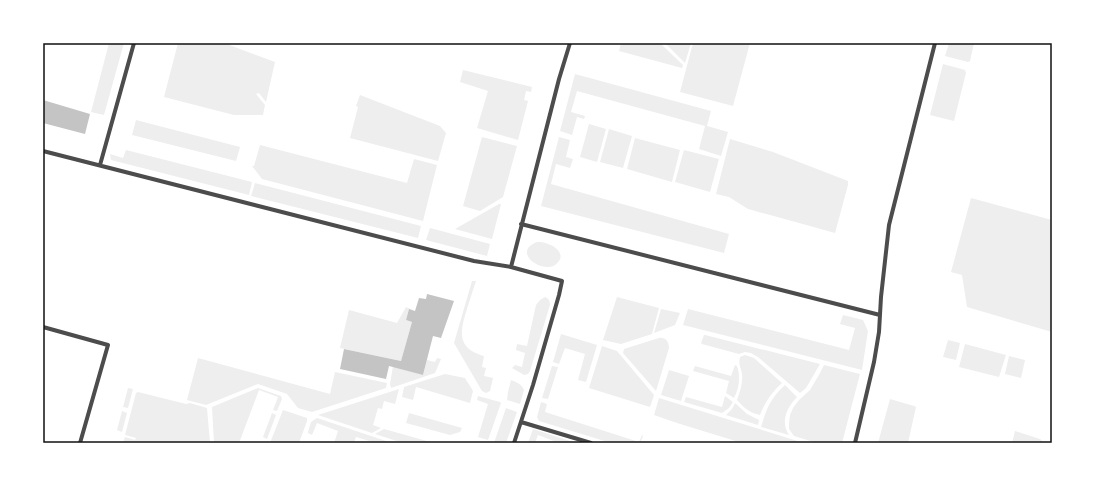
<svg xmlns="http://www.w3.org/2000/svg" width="1095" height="486" font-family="Ubuntu,sans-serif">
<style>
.green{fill:#eee}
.building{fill:#c4c4c4}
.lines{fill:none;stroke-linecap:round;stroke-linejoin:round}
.minor{stroke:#4c4c4c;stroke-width:4}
.neatline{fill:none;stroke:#111;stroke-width:1.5}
</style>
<rect width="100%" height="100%" fill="#fff"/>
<!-- green -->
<path class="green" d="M109 43H124L104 115 91 112Z
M178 43H224L275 62 266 102 259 93 256 94 265 105 263 115H234L164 97Z
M621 43H660L683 65 682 68 619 51Z
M665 43H691L685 63Z
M693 43H750L733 106 680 92Z
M949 43H974L970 61 968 62 945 56Z
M943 64 965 70 966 73 954 121 930 115Z
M463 70 532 87 531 92 526 91 524 100 528 101 518 140 477 128 488 91 460 82Z
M575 74 711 111 707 126 728 132 721 156 699 149 705 126 577 91 571 112 585 116 584 119 577 117 572 135 560 131Z
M360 95 440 126 446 133 438 161 350 138 358 107 356 106Z
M136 120 240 147 236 161 132 135Z
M589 124 606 129 597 162 580 157Z
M609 129 632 136 623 168 600 162Z
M482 137 517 146 503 197 480 211 463 206Z
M559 137 570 140 566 157 573 159 570 168 556 164 551 184 729 234 724 253 541 206Z
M635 138 680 150 672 182 627 169Z
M730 139 773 152 848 181V185L835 233 748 209 729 197 716 194Z
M260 145 407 183 414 159 437 165 423 221 262 179 252 166H254Z
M126 150 252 182 249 195 111 160 110 154 123 158Z
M684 150 719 159 710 192 675 182Z
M255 183 421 226 418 238 251 196Z
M971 198 1052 220V332L967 307 962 275 951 272Z
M499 204H501L492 239 455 229Z
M430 228 490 244 487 256 426 240Z
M537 242C549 241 571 253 555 265 542 274 511 252 537 242Z
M472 281H476C473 290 470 299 467 309 460 331 456 348 484 356L482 367 486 368 484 376 493 378 490 391 486 393 482 391 454 343Z
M545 297C549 299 550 301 550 305L530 371 528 374 524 375 512 368 515 365 522 367 525 353 516 350 517 344 527 346 536 305 540 300Z
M617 297 659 308 652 334 621 344 603 340Z
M406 307 415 311 409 309 406 320 412 322 401 361 340 348 349 310 397 323Z
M661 309 680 313 675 325 654 333Z
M688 309 849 350 855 328 840 324 843 315 863 320 868 331 862 370 683 325Z
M561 334 597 345 586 382 578 380 585 354 565 348 559 364 553 362Z
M704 335H705L820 364 806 388 800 393 758 357 751 353 745 352 739 354 702 344 701 343Z
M659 338C665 337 669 341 669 348L656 391 623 353 624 349Z
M948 340 960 343 956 360 943 357Z
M965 344 1006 355 999 377 959 367Z
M602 346 617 351 654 395 650 407 589 388Z
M745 355 754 358 782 383C772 392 765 402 760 415 750 413 744 408 737 400 740 392 743 383 742 374 741 367 738 365 740 357Z
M1009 356 1025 360 1021 378 1005 374Z
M198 358 330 394 335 372 387 383 386 388 312 412 298 408 287 394 258 384 206 405 187 400Z
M437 358 441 359 435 373 391 388 390 384 393 366 423 375 427 360 435 362Z
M735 365 737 366C741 377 739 389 734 398L726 393 729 381 693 371 695 366 731 376Z
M824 365 860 374 842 443H817L794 436 789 429V424L790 415 793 408 799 400 810 390 820 373Z
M552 366 558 367 548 399 542 398Z
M669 370 689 376 681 401 661 395Z
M445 374 465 378 473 391 470 403 416 387 413 400 402 397 404 387Z
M511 380C516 382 522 384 524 390L520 404 507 400 508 392Z
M785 385 797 397C787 407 780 422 789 435L761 427C767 408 770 399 785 385Z
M128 388 133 389 128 408 123 407Z
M258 388 281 396 282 399 277 411 273 410 278 397 259 390 239 443H214L212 407Z
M399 389 395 404 384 401 382 409 378 408 373 425 381 428 372 433 318 415Z
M138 392 186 404 190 403 207 408 210 443H123L125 437 135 440 136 438 125 435 136 393Z
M478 396 500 402 501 403 488 440 478 437 488 404 477 400Z
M725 396 733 402 729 408 722 413 684 402 686 397 722 407Z
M659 398 804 443H742L677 423 654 415Z
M890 399 914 406 916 407 908 443H878Z
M541 402 547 404 545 412 639 442 642 435 643 436 640 443H611L539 421 537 417Z
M735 403 747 414 759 420 758 425 726 415 732 409Z
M506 408 517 412 506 443H494Z
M283 410 307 418V421L299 443H270Z
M122 411 127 413 122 432 117 430Z
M272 413 276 415 267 439 263 437Z
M409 413 462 428 460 432 450 435 406 423Z
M317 418 392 443H376L356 437 354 443H334L338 431 317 423 312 435 308 433V432L311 422Z
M384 429 434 443H403L375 434Z
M533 429 576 443H559L538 435 535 443H528Z
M1015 431 1040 439 1044 443H1012Z"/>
<!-- building -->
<path class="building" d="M43 100 90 114 85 134 43 123Z
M427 294 454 301 441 338 433 336 423 375 389 366 386 379 340 369 344 349 401 361 412 322 406 320 409 309 415 311 419 298 426 299Z"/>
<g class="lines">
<!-- minor -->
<path class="minor" d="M43 151 474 261 511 267
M100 165 134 43
M521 224 880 315
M43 327 108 345 80 443
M521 422 591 443
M514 443 533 385 559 295 562 281 511 267 559 79 570 43
M855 443 874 362 879 332 881 297 889 225 935 43"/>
</g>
<!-- border -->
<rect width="1095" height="486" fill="none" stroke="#ffffff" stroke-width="88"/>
<rect x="44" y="44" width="1007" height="398" class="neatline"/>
</svg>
